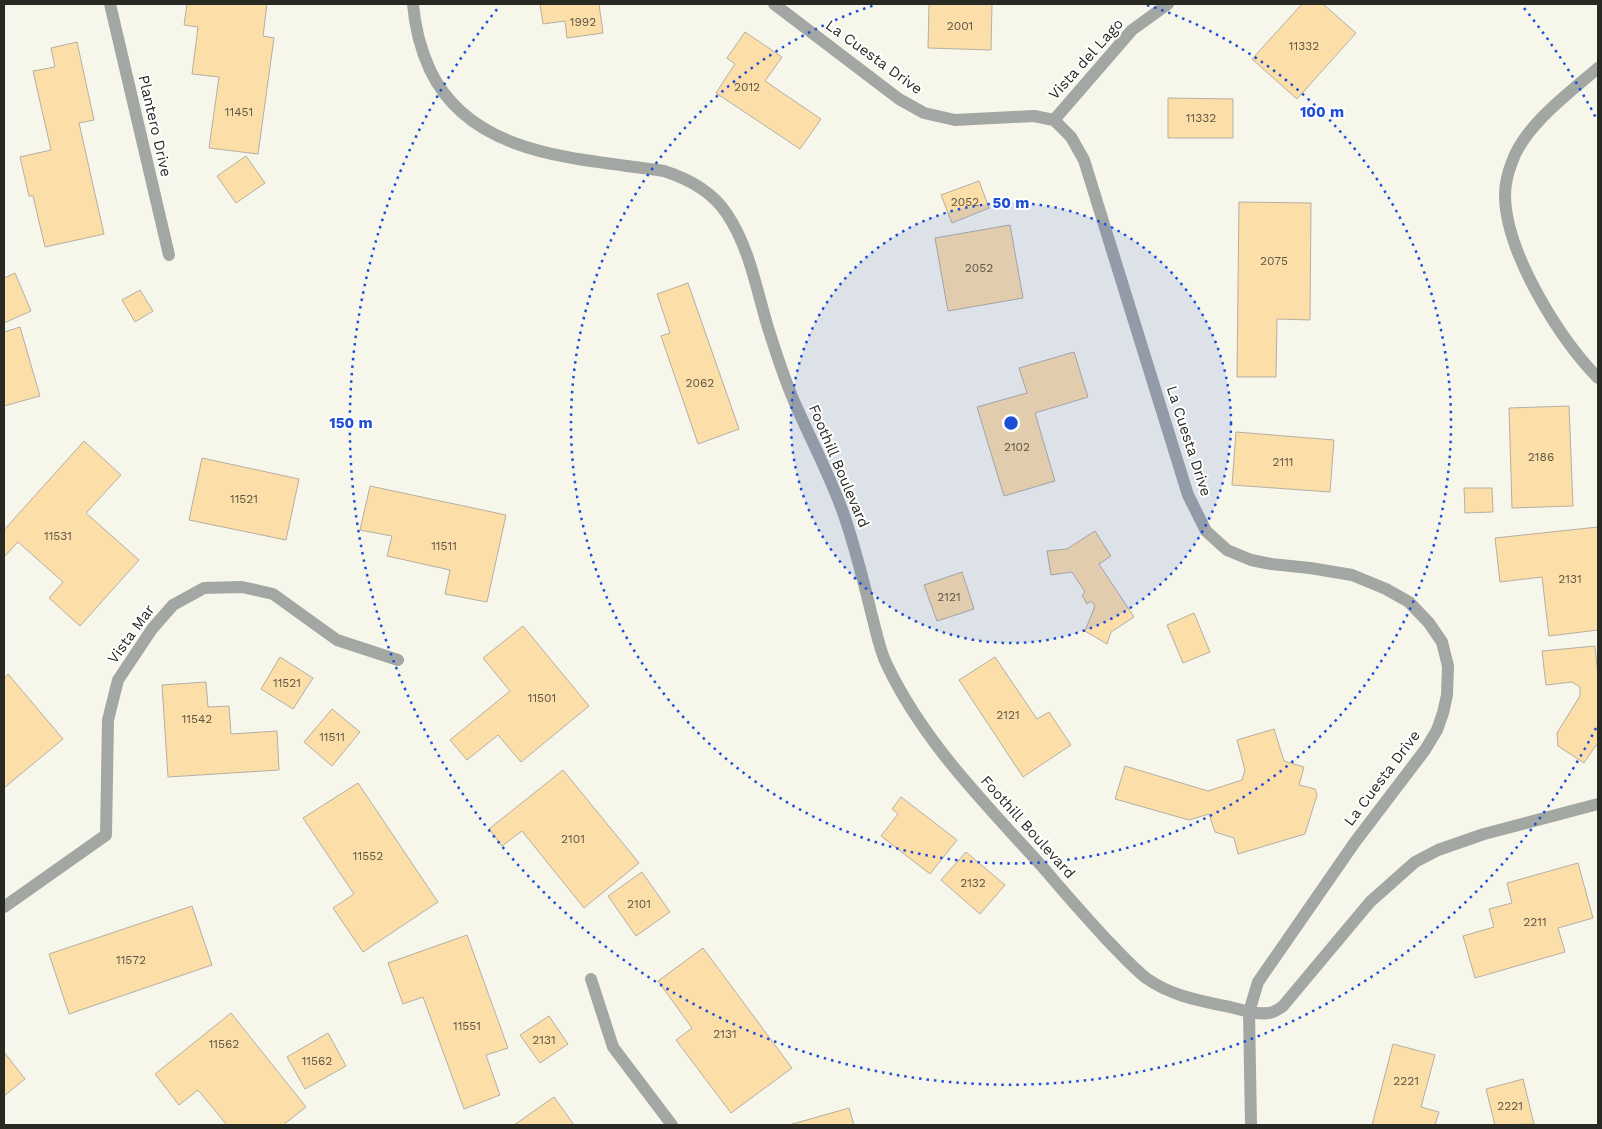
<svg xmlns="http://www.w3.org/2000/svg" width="1602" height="1129" font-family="'Work Sans',sans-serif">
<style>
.building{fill:#fcdea9;stroke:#b5afa4}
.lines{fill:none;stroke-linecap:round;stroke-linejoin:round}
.minor{stroke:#a3a7a3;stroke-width:12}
.ring{fill:none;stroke:#1d4ed8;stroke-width:2.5;stroke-dasharray:2.5 5}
.labels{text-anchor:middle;stroke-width:4;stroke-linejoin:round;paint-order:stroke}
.number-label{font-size:12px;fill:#5e5645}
.street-label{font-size:15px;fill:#292924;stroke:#fff}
.centre{fill:#1d4ed8;stroke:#fff;stroke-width:2.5}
.ring-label{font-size:15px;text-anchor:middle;font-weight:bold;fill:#1d4ed8;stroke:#fff;stroke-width:4;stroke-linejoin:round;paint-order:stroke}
</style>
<rect width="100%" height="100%" fill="#f6f7ea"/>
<!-- building -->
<path class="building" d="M187 4H267L263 36 274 38 258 154 209 148 219 77 192 74 198 27 184 25Z
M540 4H599L603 33 567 38 565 21 543 24Z
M929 4H992L991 50 928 48Z
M1302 4H1323L1356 33 1297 99 1252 59Z
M745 32 782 57 765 81 821 119 800 149 716 93 735 64 727 58Z
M77 42 94 120 79 123 104 234 45 247 33 196H29L20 157 51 150 33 71 55 67 51 48Z
M1168 98 1233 99V138H1168Z
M246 156 265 183 236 203 217 176Z
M979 181 989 208 952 223 941 195Z
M1239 202 1311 203 1310 320 1277 319 1276 377H1237Z
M1010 225 1023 298 948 311 935 238Z
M15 273 31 311 4 323V278Z
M688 283 739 429 698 444 661 336 670 333 657 294Z
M140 290 153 311 135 322 122 300Z
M20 327 40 396 4 406V332Z
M1074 352 1088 397 1035 413 1055 481 1004 496 977 407 1027 393 1019 368Z
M1569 406 1573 506 1512 508 1509 408Z
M1236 432 1334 440 1330 492 1232 485Z
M84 441 121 475 86 513 139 560 80 626 49 598 63 582 18 542 4 557V530Z
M202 458 299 479 286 540 189 520Z
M370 486 506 515 487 602 445 594 450 570 387 556 392 536 360 530Z
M1464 488H1492L1493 512 1465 513Z
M1598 527V630L1549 636 1542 577 1500 582 1495 538Z
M1095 531 1111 556 1099 564 1134 617 1111 632 1107 644 1085 631 1095 606 1091 601 1087 604 1082 595 1085 592 1072 572 1051 575 1047 551 1067 549Z
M962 572 974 609 937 621 924 585Z
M1194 613 1210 652 1183 663 1167 625Z
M523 626 589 706 521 762 498 735 467 760 450 740 510 691 483 658Z
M1595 646 1598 676V745H1596L1584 763 1558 746 1557 733 1580 696V687L1572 682 1546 685 1542 651Z
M280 657 313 678 293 709 261 689Z
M995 657 1037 719 1049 712 1071 745 1023 777 959 680Z
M8 674 63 739 4 788V678Z
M206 682 208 707 229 706 231 734 277 731 279 770 168 777 162 685Z
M332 709 360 732 332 766 304 742Z
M1274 729 1284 761 1304 767 1299 785 1315 789 1317 795 1305 834 1238 854 1234 838 1215 832 1209 814 1189 820 1115 799 1125 766 1208 791 1242 780 1245 770 1237 740Z
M563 770 639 863 584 908 522 831 502 846 489 829Z
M358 783 438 902 363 952 333 908 354 894 303 818Z
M901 797 957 840 930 874 881 836 898 814 892 809Z
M966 852 1005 885 980 914 941 880Z
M1578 863 1593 918 1558 928 1565 952 1475 978 1463 936 1494 927 1489 909 1512 903 1507 883Z
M642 872 670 912 636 936 608 896Z
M192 906 212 965 69 1014 49 954Z
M467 935 508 1048 486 1055 500 1095 464 1109 423 997 403 1004 388 963Z
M703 948 792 1068 731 1113 676 1040 692 1028 658 981Z
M231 1013 306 1107 283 1125H227L198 1090 179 1105 155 1074Z
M549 1016 568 1044 540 1063 520 1035Z
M328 1033 346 1066 305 1089 287 1057Z
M1393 1044 1435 1055 1421 1107 1439 1112 1435 1125H1372Z
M4 1052 25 1079 4 1096Z
M1523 1079 1534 1124 1495 1125 1486 1089Z
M554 1097 574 1125H514Z
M849 1108 854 1125H789Z"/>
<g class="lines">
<!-- minor -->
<path class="minor" d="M110 4 169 255
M413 4C415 28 420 48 430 70 472 158 580 158 664 171 689 179 712 191 727 214 751 250 757 294 770 334 778 359 786 384 797 408 813 444 831 478 844 515 855 547 863 579 871 612 876 630 879 649 887 665 925 745 989 807 1047 872 1066 895 1086 917 1106 939 1119 952 1132 967 1146 978 1171 996 1201 1001 1230 1007 1242 1010 1256 1015 1268 1013 1273 1013 1279 1009 1283 1006L1370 902 1415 862 1438 850 1484 834 1598 804
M774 4 899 99 924 113 955 120 1034 116 1054 120 1071 137 1084 160 1188 495 1206 531 1227 550 1251 560 1271 564 1310 568 1352 575 1386 589 1409 602 1429 623 1442 642 1448 666 1447 695 1443 713 1437 730 1425 750 1355 842 1258 982 1249 1012 1251 1125
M1598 68C1569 93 1525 125 1512 162 1508 172 1505 185 1505 196 1506 253 1559 338 1598 378
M1054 120 1132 30 1168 4
M4 907 106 835 108 720 118 680 152 629 173 605 204 588 242 587 273 594 337 640 398 660
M591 979 613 1047 672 1125"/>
</g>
<!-- distance rings -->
<circle cx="1011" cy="423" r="220" fill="#1d4ed8" fill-opacity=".12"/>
<g class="ring">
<circle cx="1011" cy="423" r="220"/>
<path d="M1147 5A440 440 0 1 1 875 5"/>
<path d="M1596 728A660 660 0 1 1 498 8M1524 8A660 660 0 0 1 1596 118"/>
</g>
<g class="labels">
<!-- number labels -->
<g class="number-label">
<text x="583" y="26">1992</text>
<text x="960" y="30">2001</text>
<text x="1304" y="50">11332</text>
<text x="747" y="91">2012</text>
<text x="239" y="116">11451</text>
<text x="1201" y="122">11332</text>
<text x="965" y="206">2052</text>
<text x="1274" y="265">2075</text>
<text x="979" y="272">2052</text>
<text x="700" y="387">2062</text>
<text x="1017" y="451">2102</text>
<text x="1541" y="461">2186</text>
<text x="1283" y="466">2111</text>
<text x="244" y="503">11521</text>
<text x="58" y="540">11531</text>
<text x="444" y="550">11511</text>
<text x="1570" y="583">2131</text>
<text x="949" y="601">2121</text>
<text x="287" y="687">11521</text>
<text x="542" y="702">11501</text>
<text x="1008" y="719">2121</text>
<text x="197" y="723">11542</text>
<text x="332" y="741">11511</text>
<text x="573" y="843">2101</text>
<text x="368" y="860">11552</text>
<text x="973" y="887">2132</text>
<text x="639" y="908">2101</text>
<text x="1535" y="926">2211</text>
<text x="131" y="964">11572</text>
<text x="467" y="1030">11551</text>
<text x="725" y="1038">2131</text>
<text x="544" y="1044">2131</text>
<text x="224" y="1048">11562</text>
<text x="317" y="1065">11562</text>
<text x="1406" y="1085">2221</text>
<text x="1510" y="1110">2221</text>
</g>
<!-- street labels -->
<g class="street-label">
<text transform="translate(874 57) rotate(36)" y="5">La Cuesta Drive</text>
<text transform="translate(1086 59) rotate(-48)" y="5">Vista del Lago</text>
<text transform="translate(155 126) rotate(77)" y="5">Plantero Drive</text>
<text transform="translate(1189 441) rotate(72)" y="5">La Cuesta Drive</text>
<text transform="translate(839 466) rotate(67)" y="5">Foothill Boulevard</text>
<text transform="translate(131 634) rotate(-54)" y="5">Vista Mar</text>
<text transform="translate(1382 778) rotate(-53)" y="5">La Cuesta Drive</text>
<text transform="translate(1028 827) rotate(48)" y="5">Foothill Boulevard</text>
</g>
</g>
<circle cx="1011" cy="423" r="8" class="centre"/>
<g class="ring-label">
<text x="1322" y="117">100 m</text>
<text x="1011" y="208">50 m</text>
<text x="351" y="428">150 m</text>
</g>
<!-- border -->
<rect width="1602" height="1129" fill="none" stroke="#292924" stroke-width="10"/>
</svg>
